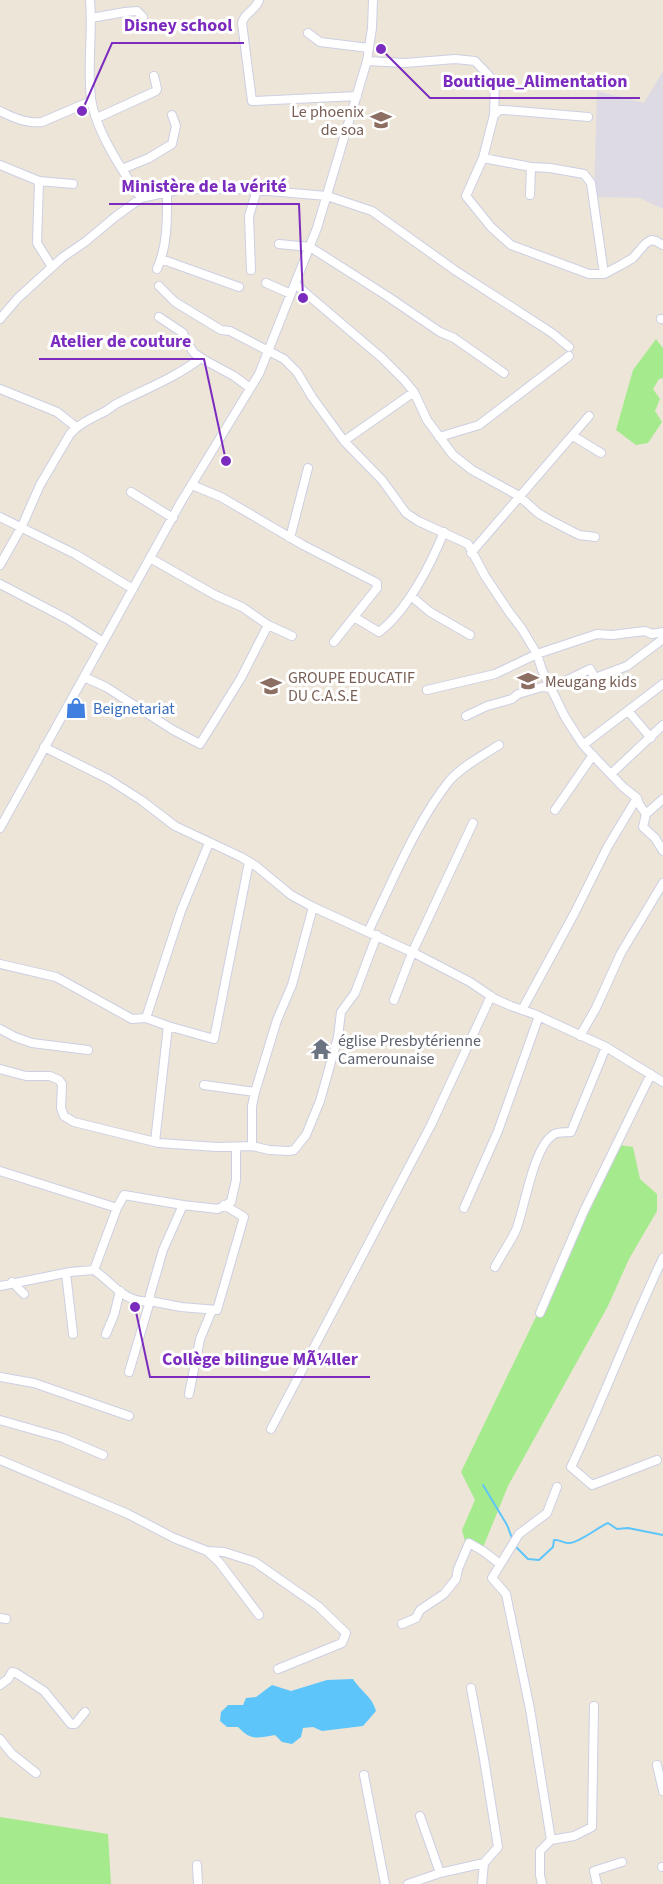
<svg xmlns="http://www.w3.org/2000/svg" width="663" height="1884" font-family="'Source Sans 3',sans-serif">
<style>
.industrial{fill:#dddae4}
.green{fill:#a6ea8e}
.water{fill:#5ec5fb}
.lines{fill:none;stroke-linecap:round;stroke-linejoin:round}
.stream{stroke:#5ec5fb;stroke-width:2}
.minor-casing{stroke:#cdcfe3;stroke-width:10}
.minor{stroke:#fff;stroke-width:8}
.labels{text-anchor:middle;stroke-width:6;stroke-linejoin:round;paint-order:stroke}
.education-label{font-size:16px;fill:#785e54;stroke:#fff;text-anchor:start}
.shop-label{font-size:16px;fill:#366cbe;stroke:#fff;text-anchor:start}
.worship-label{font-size:16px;fill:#5b616d;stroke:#fff;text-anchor:start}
.leader{fill:none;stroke:#7b2cbf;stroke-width:2}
.callout-dot{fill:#7b2cbf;stroke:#fff;stroke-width:2}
.callout-label{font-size:18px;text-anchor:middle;font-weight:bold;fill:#7b2cbf;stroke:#fff;stroke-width:6;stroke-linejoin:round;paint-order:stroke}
</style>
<rect width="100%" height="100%" fill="#ede5d8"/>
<!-- industrial -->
<path class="industrial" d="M663 71V209L640 198 594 197 597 91 644 103Z"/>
<!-- green -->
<path class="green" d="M656 339 663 348V378L659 379 653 389 660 399 655 411 662 422 648 443 636 445 616 430 633 370Z
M619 1145 633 1147 640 1179 657 1194V1211L629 1259 608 1306 508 1486 482 1550 465 1541 462 1530 475 1500 461 1472Z
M0 1817 108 1834 111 1884H0Z"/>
<!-- water -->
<path class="water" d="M353 1679C362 1693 372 1696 376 1711L363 1726 322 1731 313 1727 303 1728 301 1737 292 1744 282 1742 275 1735C257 1738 251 1741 238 1727H227L220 1721 221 1712 228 1705H243L246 1698 256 1697 272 1685 291 1691 327 1680Z"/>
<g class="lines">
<!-- stream -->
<path class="stream" d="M483 1485 507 1525 512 1538
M515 1546 528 1559 539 1560 553 1547 554 1540C560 1539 562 1543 568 1543 578 1544 598 1527 608 1523L617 1529 628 1528 663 1535"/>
<defs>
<path id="minor" d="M90 0C93 33 87 66 91 98 95 130 123 172 141 198
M259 0C256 10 244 13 242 23L252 101 357 96
M91 18 125 12 137 11 143 17
M308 33 320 42 369 48
M367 61 405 63 455 59 475 61 495 82 494 115
M0 111C13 118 28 124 42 122L91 101
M588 117 504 110H500L494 115 483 158 466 196 491 227 511 245 589 274H604L621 265 633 258 645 244 651 240 656 241 663 245
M97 118 156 91 157 89 154 76
M483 158 531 167 530 195
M0 165 39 181 37 243 52 267
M531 167 550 168 584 174 591 183 604 274
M122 169 149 158 172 144 176 126 172 115
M39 181 73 184
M279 244 310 247 387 296 440 332 454 338 504 373
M161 259 239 287
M157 269C168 245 167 218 167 192
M251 270 249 216 257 190
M266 283 291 294
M295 284 382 358 404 380 414 392 427 420 453 455 472 470 519 496 538 513 548 519 579 535 595 537
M159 286 175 302 221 330 230 331 284 359 297 372 312 397 344 441 382 480 406 513 418 521 468 544 485 576 509 612 522 629 537 654 542 670 565 717 583 745 623 787 637 798 639 804 646 814 643 827 655 838 663 851
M159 317 183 333 188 344 194 353 206 361 234 376 250 388
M0 319 18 298 63 257 85 242 115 217 141 198 182 189H245L327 196 372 211 456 271 552 333 569 347
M661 319H663
M0 389 57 412 76 427
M573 436 601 453
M439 437 479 425 569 356
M344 441 414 392
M192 485 221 497 303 545 377 583V588L334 642
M131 492 173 518
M0 517 75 554 133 589
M290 538 308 468
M471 553 589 416
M150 558 215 595 242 607 268 625 292 636
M0 565 22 526 40 485 70 434C80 423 92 418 104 412 110 409 114 404 120 402 148 388 176 377 201 358
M0 584 67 619 103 642
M411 596 430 612 470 635
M354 617 379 632C407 611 431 564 444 532
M84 677 106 687 173 730 200 744 241 678 268 625
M427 690 495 674 537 654 597 634 612 635 645 631 652 634 663 632
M629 712 651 738
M466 716 487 706 512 699 518 694 542 687 551 688 590 669 595 678 627 666 663 639
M583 745 663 684
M44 747 108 779 141 800 175 826 241 857 256 866 291 895 313 907 416 954 470 982 495 999 511 1006 534 1014 606 1047 663 1082
M611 774 663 725
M555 810 593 755
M646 814 663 799
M0 828 181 502 259 374 317 228 367 61 372 28 373 0
M368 932C392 883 416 822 450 780 463 766 483 755 499 745
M0 964 56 977 132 1019 146 1018 181 911 209 843
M394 1000 412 953 473 823
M522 1010 574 914 608 846 637 798
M146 1018 168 1026 155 1142
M168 1026 214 1039 249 862
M0 1029 15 1037 32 1043 88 1050
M580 1036 596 1008 621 953 663 883
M0 1069 26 1076H50L59 1080 62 1084 61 1108 64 1116 74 1122 159 1143 217 1147 252 1146 269 1150 289 1151 294 1150 306 1135 320 1101 338 1037 341 1012 355 993 377 935
M204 1085 255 1092 252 1106V1146
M255 1092 277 1020 292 985 313 907
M0 1171 117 1208
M464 1208 498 1131 539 1016
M495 1267C501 1255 510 1243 516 1230 525 1207 533 1148 553 1135 558 1131 565 1133 571 1132L606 1047
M94 1270 117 1208 124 1195 183 1205
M66 1273 73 1334
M12 1282 24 1294
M0 1286 70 1272 94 1270C113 1283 125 1304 150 1301V1295L163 1250 183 1205 218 1209 231 1202 236 1180V1148
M540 1313 584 1211 651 1074
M106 1334 114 1315 120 1291
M129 1372 150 1301 181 1307 217 1310 244 1217 224 1205
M0 1377 34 1383 129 1416
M189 1394 200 1339 212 1310
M0 1420 63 1438 103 1455
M271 1429 431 1125 491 996
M0 1460 128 1514 174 1538 207 1551 219 1562 259 1615
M657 1460 592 1485 571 1467C604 1398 630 1327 663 1258
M207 1551 224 1552 255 1562 318 1606 346 1633 342 1643 278 1669
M0 1618 6 1619
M402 1624 416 1618 420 1610 444 1594 456 1579 458 1569 469 1543 483 1551 500 1564
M0 1685 8 1679 12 1672 16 1673 44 1691 71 1724H75L85 1712
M471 1688 484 1759 498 1847 484 1863 482 1884
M0 1739 12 1754 36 1773
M657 1765 663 1791
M364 1775 385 1884
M420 1816 440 1873 484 1863
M551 1840 530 1709 506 1594 492 1578 519 1534 547 1513 557 1487
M197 1865 198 1884
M662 1867H663
M408 1884 440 1873
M542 1884 540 1875V1851L551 1840 574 1836 592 1827 594 1706
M597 1884 594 1871 622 1862"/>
</defs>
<!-- minor casing -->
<use href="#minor" class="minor-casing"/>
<!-- minor -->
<use href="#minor" class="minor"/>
</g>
<!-- icons -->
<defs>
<symbol id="school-bare" viewBox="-9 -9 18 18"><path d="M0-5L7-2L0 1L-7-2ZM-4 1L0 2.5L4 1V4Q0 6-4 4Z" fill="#8d6e63" stroke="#fff" stroke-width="2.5" paint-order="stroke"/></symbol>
<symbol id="shop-bare" viewBox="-9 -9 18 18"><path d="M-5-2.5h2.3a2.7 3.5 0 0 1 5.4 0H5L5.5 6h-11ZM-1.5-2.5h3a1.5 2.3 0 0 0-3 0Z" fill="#3f7fe0" stroke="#fff" stroke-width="2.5" paint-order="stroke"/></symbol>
<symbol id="temple-bare" viewBox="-9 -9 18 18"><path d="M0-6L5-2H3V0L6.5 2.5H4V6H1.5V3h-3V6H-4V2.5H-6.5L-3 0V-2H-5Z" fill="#6b7280" stroke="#fff" stroke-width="2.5" paint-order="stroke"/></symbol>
</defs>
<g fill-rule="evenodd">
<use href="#school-bare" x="366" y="105" width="30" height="30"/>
<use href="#school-bare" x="513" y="666" width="30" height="30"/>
<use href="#school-bare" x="256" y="671" width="30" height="30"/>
<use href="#shop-bare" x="61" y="693" width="30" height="30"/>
<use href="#temple-bare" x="306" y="1034" width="30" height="30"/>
</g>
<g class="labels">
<!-- education labels -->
<g class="education-label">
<text x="364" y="117" text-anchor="end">Le phoenix<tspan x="364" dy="18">de soa</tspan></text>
<text x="288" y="683">GROUPE EDUCATIF<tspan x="288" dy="18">DU C.A.S.E</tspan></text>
<text x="545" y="687">Meugang kids</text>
</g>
<!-- shop labels -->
<g class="shop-label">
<text x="93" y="714">Beignetariat</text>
</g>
<!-- worship labels -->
<g class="worship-label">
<text x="338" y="1046">église Presbytérienne<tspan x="338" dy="18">Camerounaise</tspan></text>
</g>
</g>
<!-- callouts -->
<path class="leader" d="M82 111L112 43H244M381 49L430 98H640M303 298L299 204H109M226 461L204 359H39M135 1307L150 1377H370"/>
<g class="callout-dot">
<circle cx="82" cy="111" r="6"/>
<circle cx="381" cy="49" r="6"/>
<circle cx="303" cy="298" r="6"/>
<circle cx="226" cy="461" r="6"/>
<circle cx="135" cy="1307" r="6"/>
</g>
<g class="callout-label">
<text x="178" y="31">Disney school</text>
<text x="535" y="87">Boutique_Alimentation</text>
<text x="204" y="192">Ministère de la vérité</text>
<text x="121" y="347">Atelier de couture</text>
<text x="260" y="1365">Collège bilingue MÃ¼ller</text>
</g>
</svg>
